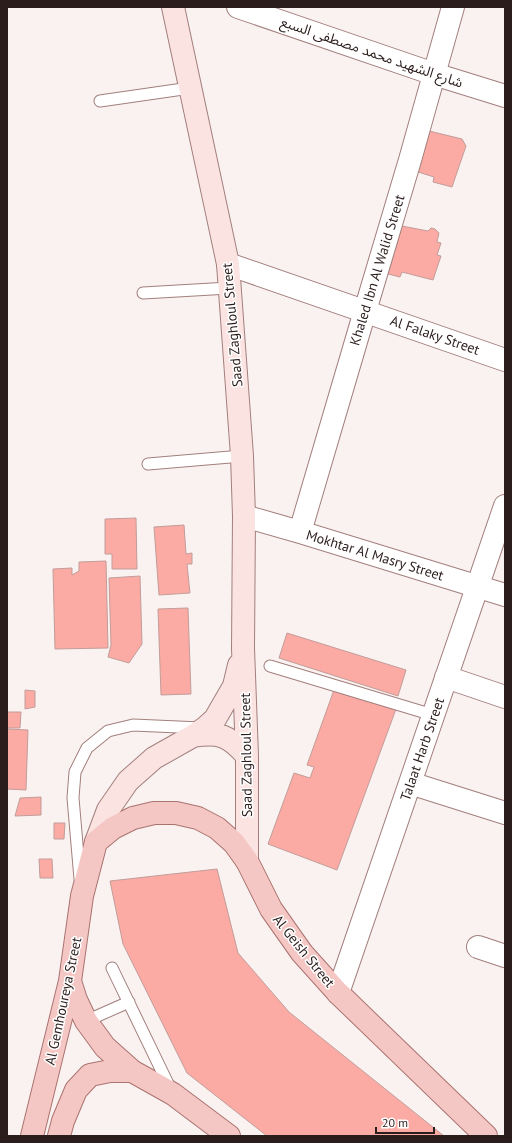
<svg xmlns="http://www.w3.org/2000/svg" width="512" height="1143" font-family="'PT Sans','Noto Sans Arabic',sans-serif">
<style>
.building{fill:#fcaaa4;stroke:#c29d99}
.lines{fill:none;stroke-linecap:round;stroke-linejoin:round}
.lane-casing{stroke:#a27f7c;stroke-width:13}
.street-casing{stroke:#a27f7c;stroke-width:24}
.secondary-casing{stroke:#a27f7c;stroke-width:24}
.primary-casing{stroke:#aa736f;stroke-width:24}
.lane{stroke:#fff;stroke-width:11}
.street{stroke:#fff;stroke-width:22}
.secondary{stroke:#fae3e1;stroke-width:22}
.primary{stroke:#f5c7c4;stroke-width:22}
.labels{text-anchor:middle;stroke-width:3;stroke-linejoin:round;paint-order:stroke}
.street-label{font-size:14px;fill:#2b1d1c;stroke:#fff}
</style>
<rect width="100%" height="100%" fill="#faf2f1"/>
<!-- building -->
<path class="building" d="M421 129 462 139 466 146 452 187 433 182 434 177 415 171Z
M402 226 428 231 431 228 435 229 439 233 437 242 441 243 437 255 441 256 433 280 402 272 400 277 388 274Z
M136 518 137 569H112V554H105V519Z
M184 525 186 554 192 553V564H187L190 593 159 595 154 527Z
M106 561 108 648 55 649 53 569 72 568V575L79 571V562Z
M140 576 142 644 129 663 108 657 111 645 109 578Z
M188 608 191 694 161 695 158 609Z
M287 633 406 670 398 696 279 658Z
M335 687 396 709 337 870 268 844 294 773 310 778 314 767 307 765Z
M25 690 35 691V707L25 709Z
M7 712H21L20 728H7Z
M7 729 28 730 26 790 7 789Z
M41 797V815L15 816 20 798Z
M54 823H65L64 839H54Z
M39 859H52L53 878H40Z
M217 869 238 953 289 1012 444 1136H267L187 1073 123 944 110 881Z"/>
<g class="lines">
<defs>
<path id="lane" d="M100 101 190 88
M143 293 229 288
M148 464 242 456
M270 666 433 715
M80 879 73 798 75 772 87 748 108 731 133 725 201 728
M112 968 171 1090
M86 1021 129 1002"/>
<path id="street" d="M238 7 434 74 505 96
M228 264 505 360
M244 516 300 532 505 595
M300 532 365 311 410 160 453 7
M446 677 505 697
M410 783 505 813
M478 947 505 956
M338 993 505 506"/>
<path id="secondary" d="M173 7 228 264 242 456 244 516 243 648 247 756V861
M193 736C219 732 229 735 247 756
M96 842 108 810 128 781 154 758 193 736 205 728 215 719 234 686 239 665"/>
<path id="primary" d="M70 981 76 1000 86 1021 105 1047 132 1071 173 1094 229 1136
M32 1136 70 981 82 896 96 842 113 828 133 818 154 813H176L198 818 217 828 234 843 247 861 271 909 302 953 338 993 486 1136
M59 1136 63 1121 76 1090 90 1075 110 1071H132"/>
</defs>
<!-- lane casing -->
<use href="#lane" class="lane-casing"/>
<!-- street casing -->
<use href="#street" class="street-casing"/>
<!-- secondary casing -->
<use href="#secondary" class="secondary-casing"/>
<!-- primary casing -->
<use href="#primary" class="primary-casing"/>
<!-- lane -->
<use href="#lane" class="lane"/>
<!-- street -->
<use href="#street" class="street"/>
<!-- secondary -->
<use href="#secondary" class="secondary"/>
<!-- primary -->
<use href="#primary" class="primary"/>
</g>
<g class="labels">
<!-- street labels -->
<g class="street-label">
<text transform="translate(372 52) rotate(19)" y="5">شارع الشهيد محمد مصطفى السبع</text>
<text transform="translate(377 270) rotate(-73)" y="5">Khaled Ibn Al Walid Street</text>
<text transform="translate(232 325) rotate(-95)" y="5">Saad Zaghloul Street</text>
<text transform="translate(435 335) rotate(19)" y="5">Al Falaky Street</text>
<text transform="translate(375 555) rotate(17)" y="5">Mokhtar Al Masry Street</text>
<text transform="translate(422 749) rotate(-71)" y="5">Talaat Harb Street</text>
<text transform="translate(246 755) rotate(-91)" y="5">Saad Zaghloul Street</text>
<text transform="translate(304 951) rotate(51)" y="5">Al Geish Street</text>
<text transform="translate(63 1001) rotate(-78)" y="5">Al Gemhoureya Street</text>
</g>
</g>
<!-- border -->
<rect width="512" height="1143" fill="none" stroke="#2b1d1c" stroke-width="16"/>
<!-- scale -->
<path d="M376 1127v6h58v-6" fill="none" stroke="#2b1d1c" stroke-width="2"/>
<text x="382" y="1127" font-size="12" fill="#2b1d1c" stroke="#ffffff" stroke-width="3" paint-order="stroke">20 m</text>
</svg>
